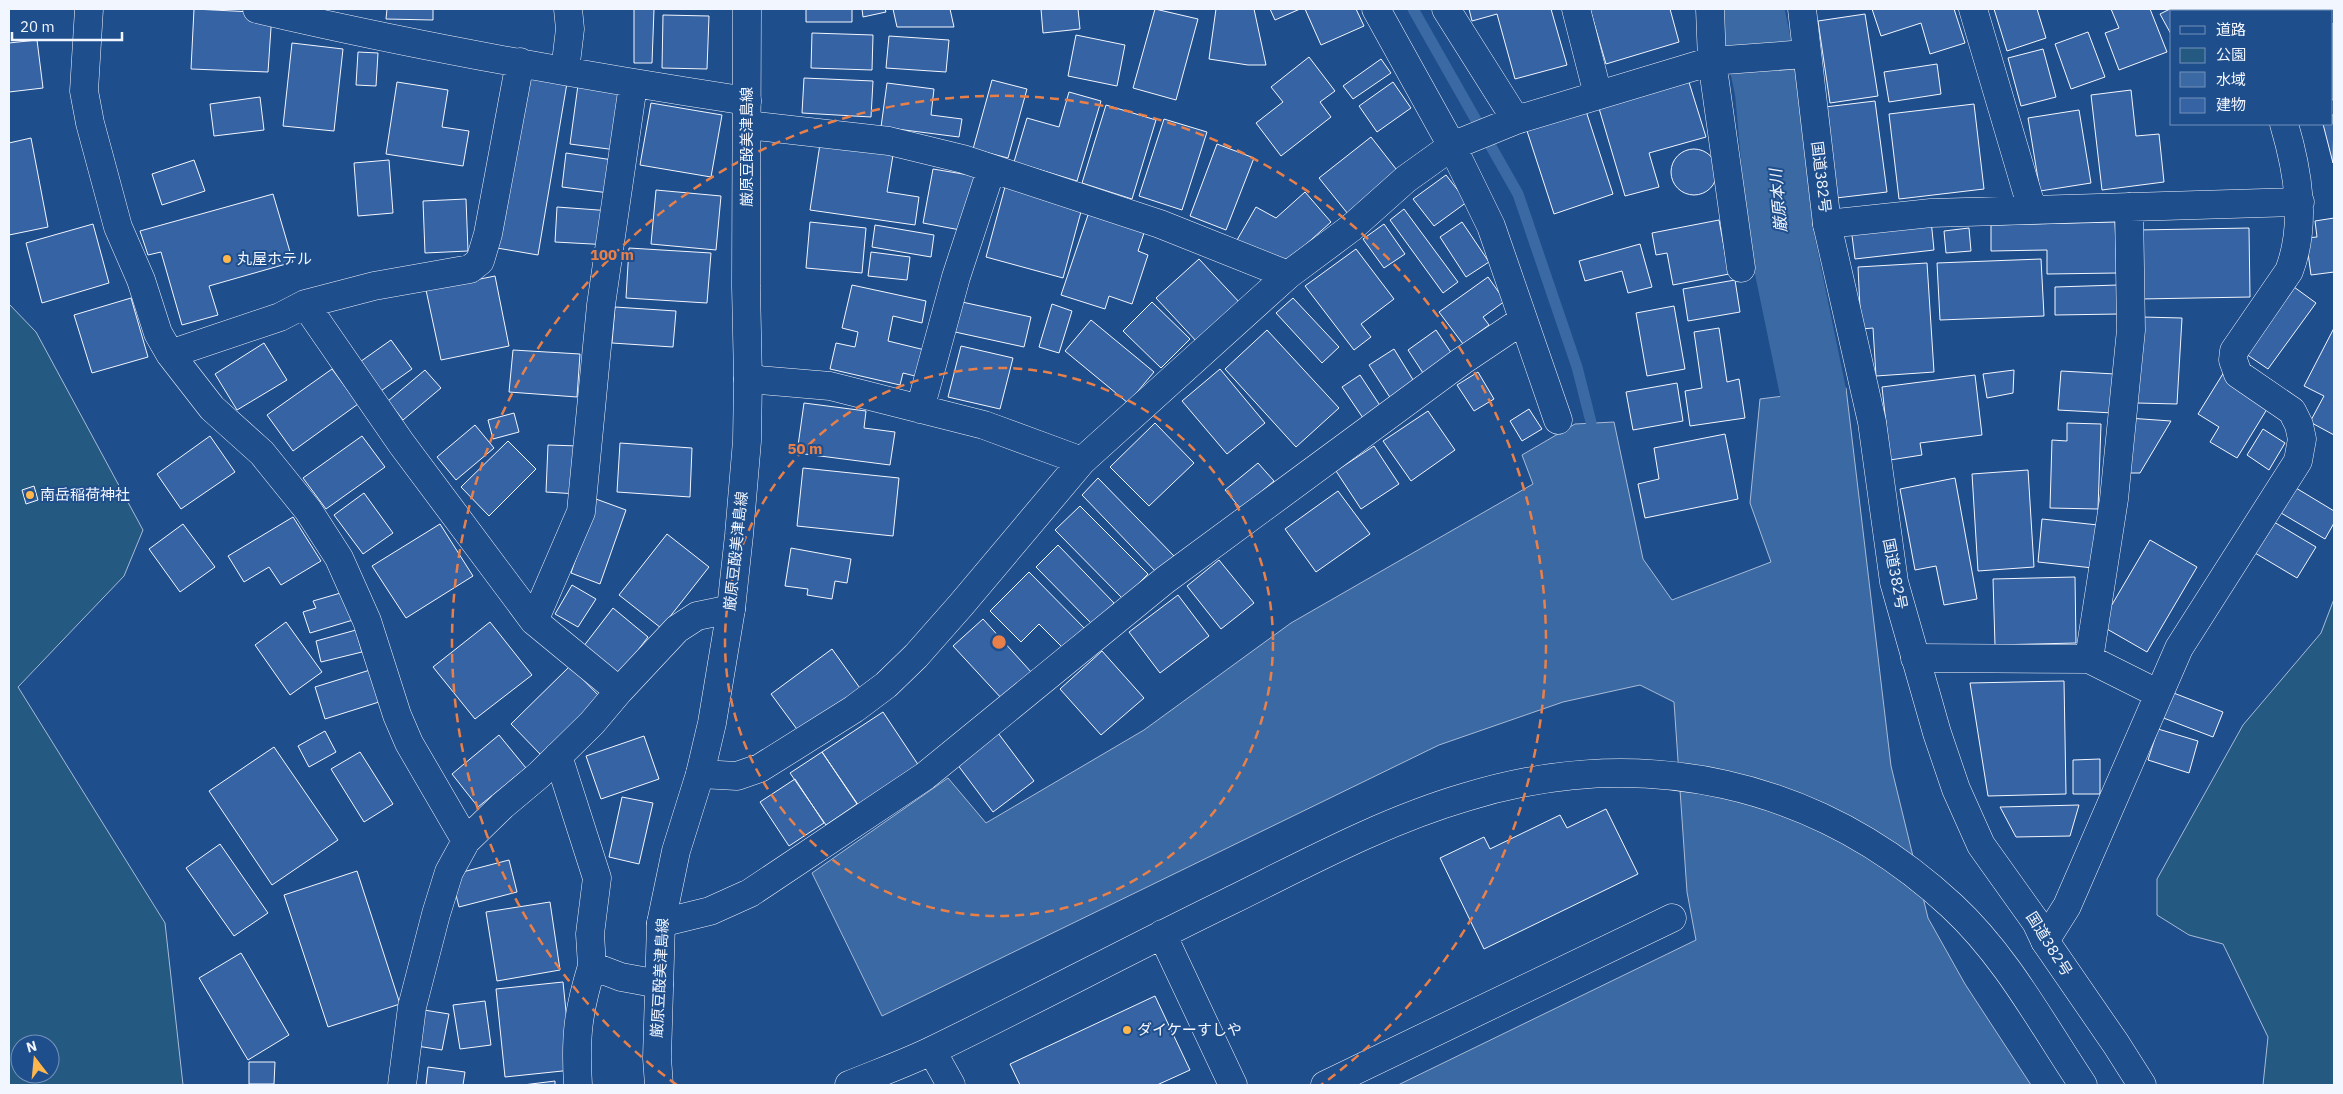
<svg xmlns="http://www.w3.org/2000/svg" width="2343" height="1094" font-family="'IBM Plex Sans','Noto Sans JP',sans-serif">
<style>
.green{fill:#245a82;stroke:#a8bbd7;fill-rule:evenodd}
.water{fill:#3b69a3;stroke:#a8bbd7}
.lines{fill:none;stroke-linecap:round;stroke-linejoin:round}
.stream{stroke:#3b69a3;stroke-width:11}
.river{stroke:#3b69a3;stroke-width:66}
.building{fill:#3563a3;stroke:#f2f6ff}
.minor-casing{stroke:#f2f6ff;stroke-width:29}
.major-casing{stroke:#f2f6ff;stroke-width:29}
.highway-casing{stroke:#f2f6ff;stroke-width:29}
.minor{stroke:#1f4e8c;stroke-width:28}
.major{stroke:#1f4e8c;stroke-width:28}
.highway{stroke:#1f4e8c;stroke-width:28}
.ring{fill:none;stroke:#ea8049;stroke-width:2.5;stroke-dasharray:9 6}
.poi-dot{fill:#ffb74d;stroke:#1f4e8c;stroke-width:2}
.labels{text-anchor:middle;stroke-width:4;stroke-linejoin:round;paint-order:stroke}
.street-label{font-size:15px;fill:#f2f6ff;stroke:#1f4e8c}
.poi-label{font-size:15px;fill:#f2f6ff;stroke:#1f4e8c;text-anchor:start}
.water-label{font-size:16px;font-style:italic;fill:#f2f6ff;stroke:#1f4e8c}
.centre{fill:#ea8049;stroke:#1f4e8c;stroke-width:2.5}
.ring-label{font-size:15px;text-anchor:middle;font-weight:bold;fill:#ea8049;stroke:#1f4e8c;stroke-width:4;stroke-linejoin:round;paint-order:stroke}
</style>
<rect width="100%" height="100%" fill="#1f4e8c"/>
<!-- green -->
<path class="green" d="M9 304 36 332 143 530 124 576 18 687 165 923 183 1085H9ZM20 1044H50V1074H20Z
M2334 599V1085H2263L2268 1037 2223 944 2189 935 2157 915V879L2243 725 2321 633Z"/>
<!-- water -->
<path class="water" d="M1846 388 1891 766 1928 918 1965 984 2031 1085H1398L1696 940 1687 892 1674 702 1640 685 1563 702 1439 745 882 1016 812 873 948 778 986 823 1144 730 1291 623 1533 484 1522 455 1575 424 1614 422 1643 559 1672 600 1771 562 1750 503 1760 399Z"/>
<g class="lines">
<!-- stream -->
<path class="stream" d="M1413 9 1518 194 1577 367 1591 422"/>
<!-- river -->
<path class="river" d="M1751 9 1768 92 1781 237 1813 392"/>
</g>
<!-- building -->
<path class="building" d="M194 9 272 13 268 72 191 69Z
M387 9H433V20L386 19Z
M634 9H654L652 63H634Z
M806 9H852V22H806Z
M862 9H885L886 12 863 17Z
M893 9H950L954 27H897Z
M1041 9H1078L1080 29 1043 33Z
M1155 9 1198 19 1176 100 1133 88Z
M1216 9H1254L1266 65H1248L1209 59Z
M1270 9H1300L1275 20Z
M1305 9H1356L1364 26 1321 45Z
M1469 9H1551L1567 65 1515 79 1497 14 1472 21Z
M1590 9H1670L1679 42 1606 64Z
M1872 9H1954L1965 43 1930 54 1921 23 1881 36Z
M1994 9H2037L2046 38 2007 51Z
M2111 9H2150L2167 52 2119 70 2105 33 2119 28Z
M2170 9H2214L2215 11H2172V36L2160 14Z
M1865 14 1878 96 1830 103 1818 21Z
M663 15 709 16 707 69 662 68Z
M2332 23H2334V99L2332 100Z
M2088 32 2105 77 2071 89 2055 44Z
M812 33 873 35 872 70 811 68Z
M1076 35 1125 45 1117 86 1068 76Z
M889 36 949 40 946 72 886 68Z
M37 40 43 88 9 92V43Z
M292 43 343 49 334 131 283 126Z
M2043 49 2056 97 2021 106 2008 58Z
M358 52 378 53 376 86 356 85Z
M1309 57 1335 91 1320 102 1331 117 1281 156 1256 123 1283 102 1271 87Z
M1381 59 1391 73 1353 99 1343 86Z
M1937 64 1941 94 1889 102 1884 72Z
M526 76 567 83 538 255 497 248Z
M804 78 873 81 871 117 802 113Z
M1688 79 1706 137 1649 153 1659 187 1625 196 1598 105Z
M992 80 1027 89 1008 158 973 149Z
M397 82 448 90 442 127 469 131 463 166 386 154Z
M1393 82 1411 108 1377 132 1359 106Z
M887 83 934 89 931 115 962 119 959 137 881 127Z
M578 85 632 92 624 151 570 144Z
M2131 90 2136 136 2159 134 2164 182 2102 190 2091 95Z
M1069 92 1101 101 1077 181 1014 162 1027 118 1059 127Z
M260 97 264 130 214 136 210 104Z
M1875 101 1887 192 1836 198 1825 107Z
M651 103 722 115 711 177 640 165Z
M1974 104 1984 189 1899 199 1889 114Z
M1106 105 1156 120 1132 199 1082 183Z
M2079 110 2091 183 2040 191 2028 118Z
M1586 111 1613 194 1554 214 1527 131Z
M2332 115H2334L2333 163 2323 124H2332Z
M1164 119 1207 132 1182 210 1139 196Z
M1371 137 1400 174 1348 214 1319 178Z
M31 138 48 227 9 235V143Z
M820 144 893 155 887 192 919 197 915 225 810 210Z
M1217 144 1254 158 1226 230 1190 216Z
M1671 172a23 23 0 1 1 46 0a23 23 0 1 1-46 0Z
M566 153 613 160 609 193 562 187Z
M194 160 205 191 162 205 152 174Z
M389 160 393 213 358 216 354 163Z
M933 169 981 177 971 232 923 223Z
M1446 175 1467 202 1434 226 1413 199Z
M1005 187 1082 208 1063 278 986 257Z
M656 190 721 196 716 250 651 244Z
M1305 192 1331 222 1283 265 1237 240 1256 207 1276 218Z
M273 194 293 262 209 286 218 315 182 325 161 252 148 255 140 231Z
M466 199 468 251 425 253 423 201Z
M557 207 612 211 610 245 555 242Z
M1404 209 1458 282 1443 293 1390 220Z
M1089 212 1145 230 1138 251 1148 255 1132 304 1109 296 1105 309 1061 295Z
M2334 218V272L2311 275 2306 238 2317 237 2315 221Z
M1719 220 1729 274 1673 285 1667 253 1656 255 1652 233Z
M1931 220 1934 250 1855 259 1851 228Z
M810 222 866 228 862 273 806 268Z
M1462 222 1489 262 1466 277 1440 237Z
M2115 222 2117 273 2047 274V250L1991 251V225Z
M93 224 109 283 42 303 26 243Z
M1384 224 1405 254 1384 268 1363 239Z
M875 225 934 235 931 257 872 247Z
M1969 228 1971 251 1946 253 1944 231Z
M2249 228 2250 297 2140 299 2138 230Z
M1640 244 1652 287 1628 293 1622 271 1585 281 1579 261Z
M629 248 711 253 707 303 626 298Z
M1356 249 1394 299 1361 324 1371 337 1354 350 1305 286Z
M871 252 910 257 907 280 868 276Z
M1199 259 1241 304 1198 343 1156 298Z
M2041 259 2044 316 1940 320 1937 263Z
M1927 263 1934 372 1876 376 1873 328 1861 329 1858 267Z
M495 276 509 346 441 360 426 290Z
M1488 277 1505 301 1483 317 1489 325 1463 344 1439 312Z
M1735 280 1740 312 1688 321 1683 289Z
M852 285 926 301 922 323 893 316 888 341 925 350 919 377 903 373 900 385 830 369 836 343 855 347 858 332 842 328Z
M2118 285 2119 314 2055 315V287Z
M2294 287 2316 303 2268 369 2246 354Z
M131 298 148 357 92 373 74 315Z
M1293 298 1339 347 1322 363 1276 313Z
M962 302 1031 317 1024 347 955 332Z
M1152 302 1190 339 1161 368 1123 331Z
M1052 304 1072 311 1059 353 1039 347Z
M1674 306 1685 369 1647 376 1636 313Z
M615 307 676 311 673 347 612 343Z
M2142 317 2182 318 2177 404 2137 403Z
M1091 320 1154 372 1128 403 1065 351Z
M1719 328 1727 382 1739 379 1745 418 1690 426 1685 391 1702 388 1694 332Z
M2334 328V435L2310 422 2324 396 2304 386Z
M1267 330 1339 408 1296 447 1225 369Z
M1436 330 1452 354 1423 373 1408 350Z
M391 340 412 369 378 393 357 364Z
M264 343 287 380 237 410 215 374Z
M961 346 1013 358 1000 409 948 397Z
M1394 349 1415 383 1391 399 1369 365Z
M513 350 580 354 577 397 509 392Z
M332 369 358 404 293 451 267 415Z
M1220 369 1265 423 1227 454 1182 401Z
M425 370 441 388 403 420 388 401Z
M2014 370 2013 393 1987 398 1983 374Z
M2061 371 2115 374 2113 413 2058 410Z
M1478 372 1494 399 1474 411 1457 385Z
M2224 372 2272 401 2237 458 2210 442 2219 427 2198 414Z
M1360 375 1381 407 1363 418 1342 387Z
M1975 375 1982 435 1920 443 1922 455 1890 460 1882 387Z
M1677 383 1683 421 1633 430 1626 392Z
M804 403 866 411 864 428 895 432 890 465 797 453Z
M1529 409 1542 429 1522 441 1510 421Z
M1428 411 1455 450 1411 481 1383 441Z
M514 413 519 432 493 439 488 420Z
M2128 418 2171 421 2140 473H2126Z
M1155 423 1194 463 1149 506 1110 467Z
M2067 423 2101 424 2098 509 2050 508 2052 440 2067 441Z
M475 425 494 448 456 480 437 457Z
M2263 429 2285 443 2269 470 2247 455Z
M1725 434 1738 499 1645 518 1638 484 1659 479 1654 448Z
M210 436 235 472 181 509 157 474Z
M362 436 385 467 326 509 303 478Z
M508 441 536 469 489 516 461 487Z
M620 443 692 448 690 497 617 492Z
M548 445 579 446 577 494 546 492Z
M1374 446 1399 484 1361 509 1336 471Z
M1258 463 1274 481 1241 509 1225 490Z
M803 468 899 478 893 536 797 526Z
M2028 470 2034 567 1978 571 1972 474Z
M1098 478 1175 557 1158 574 1082 495Z
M1955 478 1977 599 1944 605 1936 566 1915 570 1900 489Z
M2291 485 2334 511V523L2325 539 2276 510Z
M34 486 38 500 26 504 22 490Z
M1338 491 1370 534 1316 572 1285 529Z
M364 493 393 533 363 554 334 515Z
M596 499 626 510 600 584 571 573Z
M1080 506 1148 574 1123 599 1055 530Z
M293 517 321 561 281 585 269 567 244 582 228 556Z
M2042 519 2098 525 2093 568 2038 562Z
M2274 522 2316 547 2297 578 2255 553Z
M183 524 215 567 180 592 149 549Z
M440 524 473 576 406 618 372 566Z
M667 534 709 567 661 628 619 595Z
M2150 540 2197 567 2147 652 2100 625Z
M1058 545 1114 603 1092 624 1036 567Z
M791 548 851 559 847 583 835 581 832 599 807 595 808 589 785 586Z
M1219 560 1254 603 1221 629 1187 586Z
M1029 572 1087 631 1066 651 1039 624 1021 642 990 611Z
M2075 577 2076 643 1995 645 1993 579Z
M572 585 596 599 578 627 555 614Z
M344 592 353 620 310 633 303 612 316 608 313 601Z
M1178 595 1209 636 1160 673 1129 632Z
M613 608 648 637 619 675 583 647Z
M983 619 1032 673 1003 700 953 646Z
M286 622 322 672 290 695 255 645Z
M490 622 532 675 475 719 433 667Z
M356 630 362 652 321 662 316 641Z
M832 649 862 691 802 736 771 694Z
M1102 651 1144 698 1101 735 1060 689Z
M570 666 600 697 541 755 511 724Z
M370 670 379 702 325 719 315 687Z
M2064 681 2066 794 1988 796 1970 683Z
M2171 692 2223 712 2213 737 2161 717Z
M883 712 921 769 861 809 822 752Z
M2158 729 2198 741 2189 773 2148 760Z
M325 731 336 752 309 767 298 746Z
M998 733 1034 781 993 812 957 764Z
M499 735 526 768 478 807 452 774Z
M644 736 659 779 601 799 586 756Z
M274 747 338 840 272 885 209 791Z
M360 752 393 804 364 822 331 769Z
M822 752 857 804 826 825 790 773Z
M2100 759V794H2073V760Z
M795 779 824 823 789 846 760 802Z
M622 797 653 803 639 864 609 857Z
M2079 805 2070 836 2016 837 2000 807Z
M1606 809 1638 874 1484 949 1440 858 1484 837 1490 849 1560 815 1567 828Z
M220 844 268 913 234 936 186 868Z
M509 860 517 892 459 907 451 875Z
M357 871 400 1004 328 1027 284 895Z
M550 902 560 970 497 981 486 912Z
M241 953 289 1035 248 1060 199 978Z
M563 982 572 1070 505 1077 496 989Z
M1155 996 1190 1070 1157 1085H1020L1010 1064Z
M485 1001 491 1045 460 1049 453 1005Z
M424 1010 449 1014 442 1050 417 1046Z
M249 1062H275L274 1084H249Z
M428 1067 465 1072 463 1085H426Z
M555 1081V1085H523Z"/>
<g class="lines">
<defs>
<path id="minor" d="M89 9 84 91 90 123 118 227 141 280 158 333 170 354 212 408 262 453 308 510 339 558 367 621 397 715 409 743 466 841
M257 9C419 47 583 76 747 101
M1376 9 1452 146 1491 226 1558 420
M1446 9 1516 120
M1576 9 1598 95
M1710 9 1712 61 1741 268
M1973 9 2032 209
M2237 9 2239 11
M2316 11 2334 9
M565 71 570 29 568 9
M747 125 889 141 963 159 1160 224 1288 275
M1827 224 1931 213 2300 202
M305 304 401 443 534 621 619 691
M170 354 280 317 305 304 374 286 470 269 480 261 488 234 520 62
M748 379 830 386 984 425 1082 461
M920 409 956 277 991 170
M534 621 581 512 601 305 632 92
M1915 658 2089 659 2159 694
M2089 659 2114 499 2131 330 2129 207
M558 756 597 878 590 934 592 966 621 977 659 984
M700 774 737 776 760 768 854 709 886 685 916 656 961 605 1082 461 1288 275 1351 228 1406 179 1452 146 1516 120 1712 61 1806 54
M661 923 710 911 750 893 925 776 1165 580 1462 361 1523 320
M1162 934 1233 1085
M2045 941 2067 906 2179 648 2298 461 2302 439 2299 425 2292 411 2238 374 2233 360 2234 351 2289 271C2307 224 2298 171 2284 124
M932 1051 951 1085
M402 1085 412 1007 436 914 449 872 466 841 502 806 539 775 592 723 619 691 677 629 697 616 731 609
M578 1085C575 1037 578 1012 592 966
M849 1085C878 1073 907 1063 935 1049 1034 1001 1131 949 1230 901 1307 863 1384 821 1466 797 1642 743 1817 781 1952 906 2007 957 2042 1024 2083 1085
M1325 1085 1672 918"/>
<path id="major" d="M659 1085 657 1058 661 923 676 851 700 774 712 723 731 609 739 535 747 441 748 379 746 286 747 9"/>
<path id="highway" d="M1802 9 1827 224 1872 422 1894 582 1937 733 1956 789 1981 845 2036 922 2045 941 2116 1044 2142 1085"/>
</defs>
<!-- minor casing -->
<use href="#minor" class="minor-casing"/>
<!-- major casing -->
<use href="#major" class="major-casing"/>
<!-- highway casing -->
<use href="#highway" class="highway-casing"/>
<!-- minor -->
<use href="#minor" class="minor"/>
<!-- major -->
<use href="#major" class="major"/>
<!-- highway -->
<use href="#highway" class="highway"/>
</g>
<!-- distance rings -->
<g class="ring">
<circle cx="999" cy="642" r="274"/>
<path d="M677 1085A547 547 0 1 1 1321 1085"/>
</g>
<!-- markers -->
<g class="poi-dot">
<circle cx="227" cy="259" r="5"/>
<circle cx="30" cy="495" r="5"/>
<circle cx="1127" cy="1030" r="5"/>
</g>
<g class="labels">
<!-- street labels -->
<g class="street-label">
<text transform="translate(747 147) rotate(-90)" y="5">厳原豆酘美津島線</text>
<text transform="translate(1821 177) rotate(83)" y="5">国道382号</text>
<text transform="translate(736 551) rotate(-84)" y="5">厳原豆酘美津島線</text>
<text transform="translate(1895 574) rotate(79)" y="5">国道382号</text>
<text transform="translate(2049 944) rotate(58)" y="5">国道382号</text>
<text transform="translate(660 978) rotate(-87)" y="5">厳原豆酘美津島線</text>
</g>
<!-- poi labels -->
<g class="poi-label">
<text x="237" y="264">丸屋ホテル</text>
<text x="40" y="500">南岳稲荷神社</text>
<text x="1137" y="1035">ダイケーすしや</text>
</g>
<!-- water labels -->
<g class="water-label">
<text transform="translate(1778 201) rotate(-95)" y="6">厳原本川</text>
</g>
</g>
<circle cx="999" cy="642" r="8" class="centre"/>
<g class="ring-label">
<text x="612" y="260">100 m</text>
<text x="805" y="454">50 m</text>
</g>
<!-- border -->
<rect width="2343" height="1094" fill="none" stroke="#f2f6ff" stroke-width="20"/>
<!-- legend -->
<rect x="2170" y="10" width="162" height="115" fill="#1f4e8c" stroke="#7391ba"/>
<rect x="2180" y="26" width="25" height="8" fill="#1f4e8c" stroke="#7391ba"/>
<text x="2216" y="35" font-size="15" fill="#f2f6ff">道路</text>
<rect x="2180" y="48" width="25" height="15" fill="#245a82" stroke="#7391ba"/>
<text x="2216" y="60" font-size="15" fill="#f2f6ff">公園</text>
<rect x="2180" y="72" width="25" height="15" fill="#3b69a3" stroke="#7391ba"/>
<text x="2216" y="85" font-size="15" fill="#f2f6ff">水域</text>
<rect x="2180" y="98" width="25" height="15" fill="#3563a3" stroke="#7391ba"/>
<text x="2216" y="110" font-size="15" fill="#f2f6ff">建物</text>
<!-- north arrow -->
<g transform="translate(35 1059) rotate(344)"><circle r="24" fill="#1f4e8c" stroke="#7391ba"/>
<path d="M0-4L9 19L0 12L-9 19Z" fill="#ffb74d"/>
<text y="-8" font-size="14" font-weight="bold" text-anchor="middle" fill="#f2f6ff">N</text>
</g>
<!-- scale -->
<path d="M12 32v8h110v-8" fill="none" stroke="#f2f6ff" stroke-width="2.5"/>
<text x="20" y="32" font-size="15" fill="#f2f6ff" stroke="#1f4e8c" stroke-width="4" paint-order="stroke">20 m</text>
</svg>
